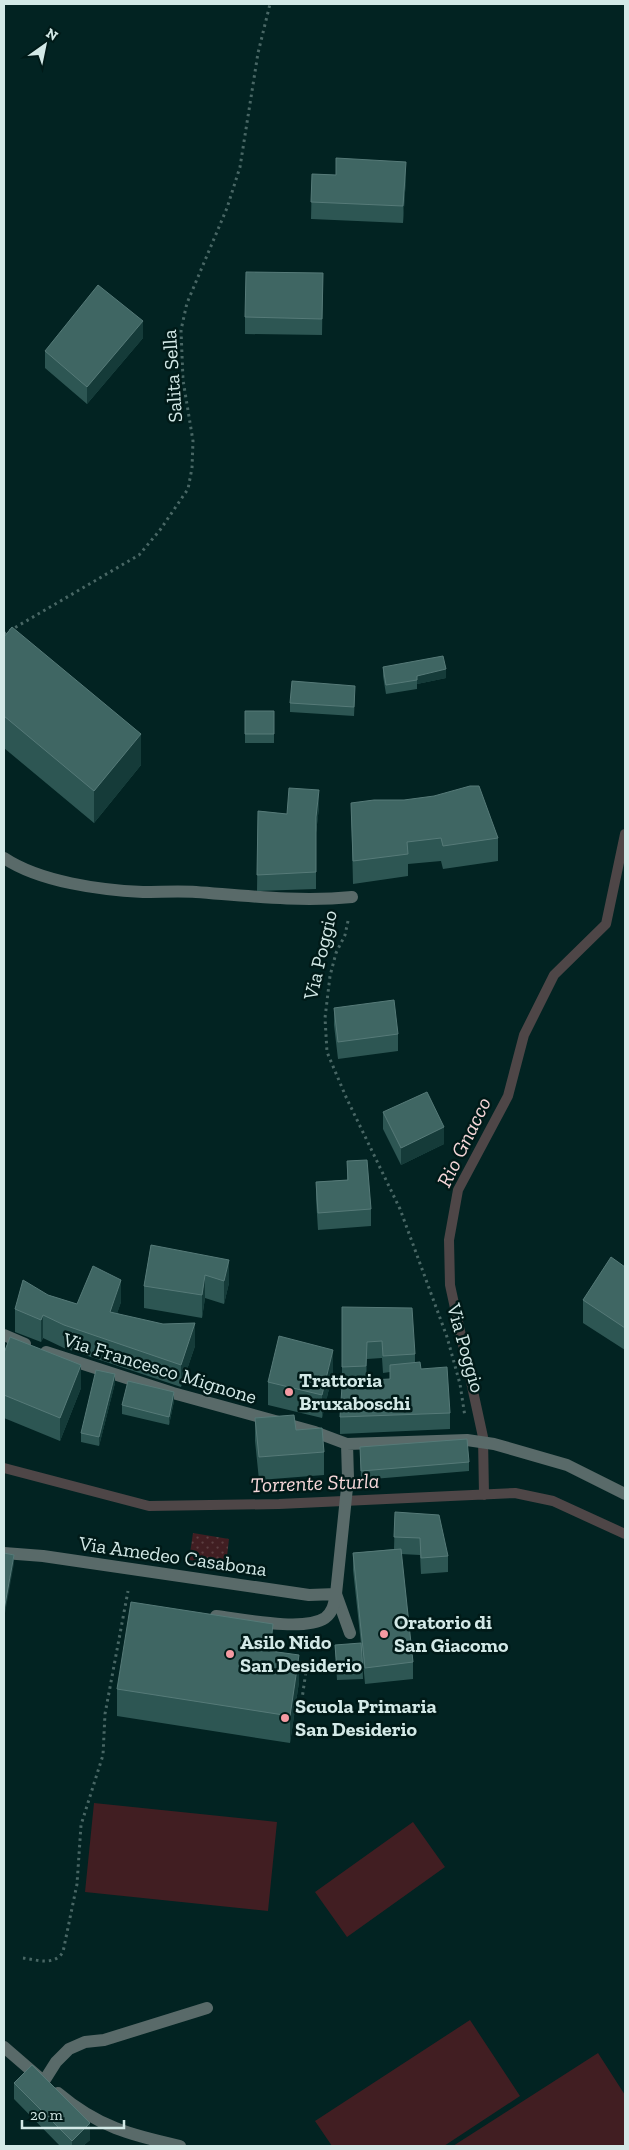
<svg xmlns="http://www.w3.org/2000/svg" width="629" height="2150" font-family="'Zilla Slab',serif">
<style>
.grass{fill:url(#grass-dots)}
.pitch{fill:#411e22}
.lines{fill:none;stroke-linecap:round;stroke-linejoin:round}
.stream{stroke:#4e4647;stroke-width:10}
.path{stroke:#496765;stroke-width:3;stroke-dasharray:2.5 4;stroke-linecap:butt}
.lane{stroke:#596a69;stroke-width:12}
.street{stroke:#596a69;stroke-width:12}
.wall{fill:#2d5653}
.shaded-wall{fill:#153b39}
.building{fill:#3f6663;stroke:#567a78}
.poi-dot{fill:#f49aa2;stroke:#001a18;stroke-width:2}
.labels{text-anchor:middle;stroke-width:5;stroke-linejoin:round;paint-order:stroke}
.street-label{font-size:20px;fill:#d3e9e7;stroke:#001a18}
.poi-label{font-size:20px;font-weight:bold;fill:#d3e9e7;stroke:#001a18;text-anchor:start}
.water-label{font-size:21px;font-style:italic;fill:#f7d8da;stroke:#001a18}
</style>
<defs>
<pattern id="grass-dots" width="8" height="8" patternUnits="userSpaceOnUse" patternTransform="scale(1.25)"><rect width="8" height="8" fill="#411e22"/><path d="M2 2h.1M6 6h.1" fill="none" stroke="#5c3f42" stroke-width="1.8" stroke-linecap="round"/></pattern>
</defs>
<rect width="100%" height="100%" fill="#022322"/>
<!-- grass -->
<path class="grass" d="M193 1533 229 1539 226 1565 189 1560Z"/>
<!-- pitch -->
<path class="pitch" d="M94 1803 277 1822 268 1911 85 1892Z
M413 1822 445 1867 347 1937 315 1892Z
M470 2020 520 2096 444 2146H332L315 2121Z
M598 2053 625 2095V2146H453Z"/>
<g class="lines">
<!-- stream -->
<path class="stream" d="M4 1468 149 1506 279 1504 515 1493 553 1501 625 1534
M484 1495 483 1437 450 1285 449 1240 458 1190 508 1096 524 1035 554 975 606 924 625 834"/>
<!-- path -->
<path class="path" d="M4 634 139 555 160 530 188 489 192 468 193 441 183 380 181 330 187 303 227 208 240 167 258 53 270 4
M348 921 345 935 336 953 330 976 325 1018 327 1052 346 1097 400 1209 447 1337 460 1384 465 1417
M295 1670 306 1671 301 1706
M23 1958C38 1960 54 1966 63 1952L77 1884 81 1825 103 1755 105 1714 128 1591"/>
<!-- lane -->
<path class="lane" d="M336 1594 350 1633
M44 2081 56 2062 69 2049 85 2042 104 2040 207 2008"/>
<!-- street -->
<path class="street" d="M4 858C40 882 100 890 143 892 161 892 179 891 196 892 249 896 300 902 352 897
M4 1335 25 1344
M46 1352 173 1393 315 1432 347 1444 467 1440 494 1444 567 1465 625 1494
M4 1553 43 1556 309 1595 336 1594 348 1478 347 1444
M216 1616C241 1619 304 1632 325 1618 333 1612 334 1604 336 1594
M4 2047 41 2079
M58 2093C98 2127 131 2135 180 2146"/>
</g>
<!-- wall -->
<path class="wall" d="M336 158 406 178 403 223 311 219 312 174 336 175Z
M323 273 322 335 245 334V317Z
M143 338 87 404 45 368V351Z
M4 637 141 765 94 823 4 748Z
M383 667 446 678 417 684V689L386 694 383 676Z
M355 695 354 716 290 712V703Z
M245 711H274V743H245Z
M351 803 498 838V861L443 869 441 861 408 864V876L353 884Z
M319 807 316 833V889L257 891 258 811 287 814Z
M334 1008 398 1034V1051L338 1059 334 1025Z
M383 1112 444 1144 401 1165 383 1129Z
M347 1161 371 1209V1226L318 1230 316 1199V1182L347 1180Z
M151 1245 229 1283 224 1304 205 1298 202 1318 144 1308V1286Z
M625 1267V1350L583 1323V1300Z
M48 1295 77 1304 121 1302 117 1313 195 1346 181 1387 64 1348 43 1338 41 1342 15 1332V1309Z
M342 1307 415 1354V1362L421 1369 450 1413V1429L340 1434V1417L370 1388 390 1379V1372L383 1373 382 1358 367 1359 366 1383H342Z
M4 1353 81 1388 60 1441 4 1418Z
M333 1372 322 1418 268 1405V1382Z
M115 1383 99 1446 81 1442V1433Z
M174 1401 169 1425 122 1414V1405Z
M255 1418 296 1430 324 1452V1475L259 1480 255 1441Z
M360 1447 469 1462V1471L361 1480Z
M395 1512 448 1556V1572L421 1574 420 1555 401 1554 413 1662V1679L365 1684 362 1651 363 1679 337 1680 335 1645 361 1644 353 1570V1553L394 1549Z
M299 1682 290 1743 117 1716V1689Z
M14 2083 90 2140 83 2146H60L14 2099Z"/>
<!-- shaded-wall -->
<path class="shaded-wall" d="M406 162V178L403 223V206Z
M143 321V338L87 404V387Z
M446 669V678L417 684V676Z
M141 734V765L94 823V791Z
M319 790V807L316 833V889V817Z
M444 1127V1144L401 1165V1148Z
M229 1260V1283L224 1304V1281Z
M205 1275V1298L202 1318V1295Z
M121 1280V1302L110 1335V1312Z
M43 1315V1338L41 1342V1320Z
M195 1323V1346L181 1387V1365Z
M367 1342V1359L366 1383V1366Z
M333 1350V1372L322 1418V1395Z
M81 1365V1388L60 1441V1418Z
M115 1374V1383L99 1446V1437Z
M174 1392V1401L169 1425V1417Z
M14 1555V1564L4 1619V1610Z
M273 1624V1652L270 1651Z
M299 1655V1682L290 1743V1716Z
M90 2123V2140L83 2146H72V2141Z"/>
<!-- building -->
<path class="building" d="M336 158 406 162 403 206 311 202 312 174 336 175Z
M246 272 323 273 322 319 245 317Z
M98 285 143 321 87 387 45 351Z
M12 627 141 734 94 791 4 716V637Z
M443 656 446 669 417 676V680L386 685 383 667Z
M292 681 355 686 354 707 290 703Z
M245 711H274V734H245Z
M470 786H479L498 838 443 846 441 838 407 842 408 854 353 861 351 803 374 800H404L434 796Z
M289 788 319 790 316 817V872L257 875 258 811 287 814Z
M394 1000 398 1034 338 1042 334 1008Z
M427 1092 444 1127 401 1148 383 1112Z
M367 1160 371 1209 318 1213 316 1182 348 1180 347 1161Z
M151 1245 229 1260 224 1281 205 1275 202 1295 144 1286Z
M611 1257 625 1267V1328L583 1300Z
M93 1266 121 1280 110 1312 163 1324 195 1323 181 1365 64 1325 43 1315 41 1320 15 1309 23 1280 48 1295 77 1304Z
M342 1307 412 1308 415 1354 383 1356 382 1341 367 1342 366 1366 342 1367Z
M279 1336 333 1350 322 1395 268 1382Z
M10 1337 81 1365 60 1418 4 1395V1353Z
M420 1362 421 1369 447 1367 450 1413 340 1417 342 1386 370 1388 371 1380 390 1379V1365Z
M96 1370 115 1374 99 1437 81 1433Z
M128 1381 174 1392 169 1417 122 1405Z
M294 1415 296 1430 322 1428 324 1452 259 1457 255 1418Z
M467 1439 469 1462 361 1471 360 1447Z
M395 1512 439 1515 448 1556 421 1558 420 1538 394 1537Z
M401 1549 413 1662 365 1668 353 1553Z
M4 1553 14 1555 4 1610Z
M131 1602 273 1624 270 1651 299 1655 290 1716 117 1689Z
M361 1643 363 1670 337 1671 335 1645Z
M32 2065 90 2123 72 2141 14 2083Z"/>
<!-- markers -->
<g class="poi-dot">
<circle cx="289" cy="1392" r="5"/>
<circle cx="384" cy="1634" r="5"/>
<circle cx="230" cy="1654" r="5"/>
<circle cx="285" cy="1718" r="5"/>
</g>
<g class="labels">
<!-- street labels -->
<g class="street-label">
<text transform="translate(172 376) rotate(-94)" y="7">Salita Sella</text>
<text transform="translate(320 955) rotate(-77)" y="7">Via Poggio</text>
<text transform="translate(466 1348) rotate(74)" y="7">Via Poggio</text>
<text transform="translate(160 1368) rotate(17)" y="7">Via Francesco Mignone</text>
<text transform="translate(173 1556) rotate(8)" y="7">Via Amedeo Casabona</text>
</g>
<!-- poi labels -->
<g class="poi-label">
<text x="299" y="1387">Trattoria<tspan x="299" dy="23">Bruxaboschi</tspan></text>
<text x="394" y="1629">Oratorio di<tspan x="394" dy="23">San Giacomo</tspan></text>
<text x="240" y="1649">Asilo Nido<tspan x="240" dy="23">San Desiderio</tspan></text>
<text x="295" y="1713">Scuola Primaria<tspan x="295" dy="23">San Desiderio</tspan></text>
</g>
<!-- water labels -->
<g class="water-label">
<text transform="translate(464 1142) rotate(-64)" y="7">Rio Gnacco</text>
<text transform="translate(315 1483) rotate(-2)" y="7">Torrente Sturla</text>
</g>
</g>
<!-- border -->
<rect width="629" height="2150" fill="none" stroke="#d3e9e7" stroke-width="10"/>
<!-- north arrow -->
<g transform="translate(45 45) rotate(33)" stroke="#001a18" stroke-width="4" paint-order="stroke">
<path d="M0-4L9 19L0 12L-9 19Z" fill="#d3e9e7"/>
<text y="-8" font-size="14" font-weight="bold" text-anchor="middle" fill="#d3e9e7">N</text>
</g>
<!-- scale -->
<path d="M22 2120v8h102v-8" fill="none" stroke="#d3e9e7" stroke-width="2.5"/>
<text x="30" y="2120" font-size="15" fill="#d3e9e7" stroke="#001a18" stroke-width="4" paint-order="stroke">20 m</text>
</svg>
